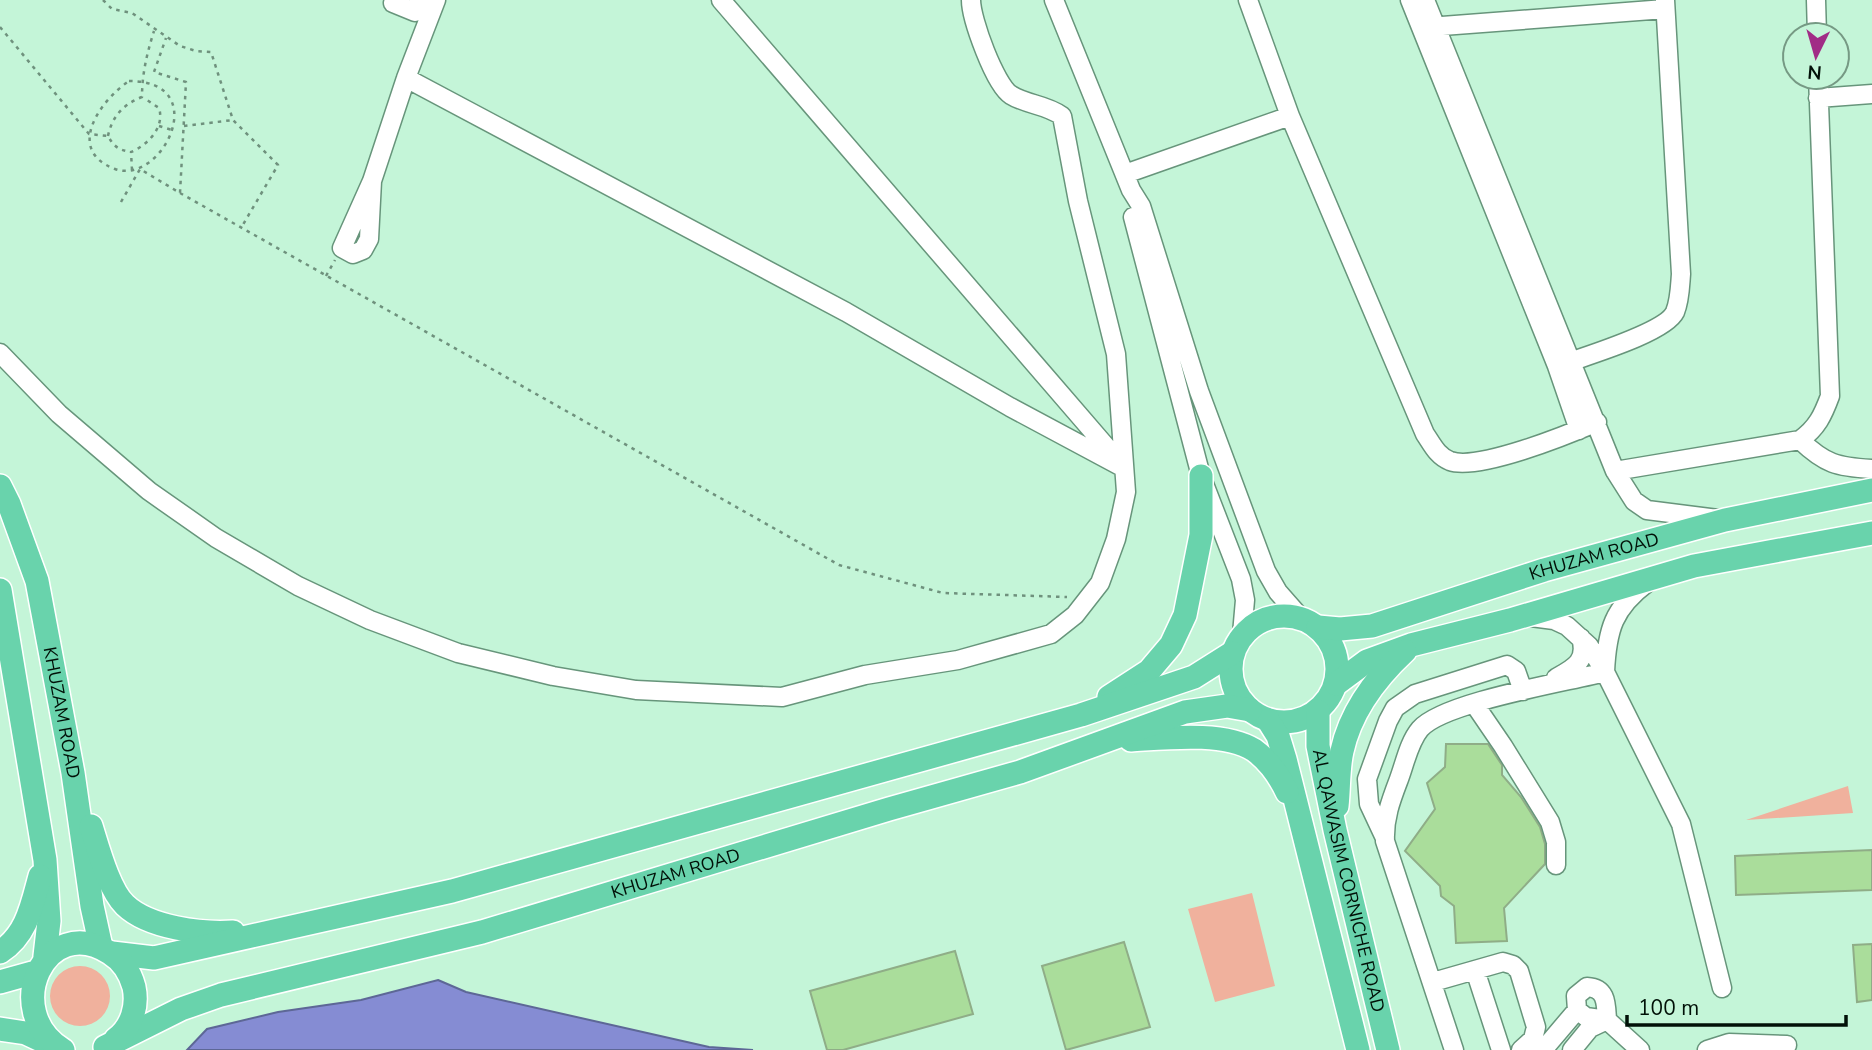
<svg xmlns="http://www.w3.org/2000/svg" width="1872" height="1050" font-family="'Nunito Sans',sans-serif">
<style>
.green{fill:#f0b19d}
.water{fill:#858cd3;stroke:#5d6796;stroke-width:2}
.building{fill:#aadd9b;stroke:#8fad87;stroke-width:2}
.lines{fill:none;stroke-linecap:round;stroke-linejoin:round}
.minor-casing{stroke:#67957b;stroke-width:21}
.major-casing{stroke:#fff;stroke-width:26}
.path{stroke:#6f917d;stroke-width:2.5;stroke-dasharray:3.5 5;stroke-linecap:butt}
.minor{stroke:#fff;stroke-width:18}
.major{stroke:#69d3ac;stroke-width:23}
.labels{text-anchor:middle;stroke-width:7;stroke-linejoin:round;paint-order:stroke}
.street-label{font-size:18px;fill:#011007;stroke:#c4f5d8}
</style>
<rect width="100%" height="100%" fill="#c4f5d8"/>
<!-- green -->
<path class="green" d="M1848 786 1853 813 1746 820Z
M1252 893 1275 986 1215 1002 1188 909Z
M50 996a30 30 0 1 1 60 0a30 30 0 1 1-60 0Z"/>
<!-- water -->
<path class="water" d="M438 980 466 992 709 1047 753 1050H187L207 1029 278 1012 361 1000Z"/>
<!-- building -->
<path class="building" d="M1446 744H1488L1502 765V775L1521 797 1540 827 1545 844V864L1504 908 1507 941 1456 943 1454 906 1441 896 1440 886 1405 851 1435 809 1427 783 1445 767Z
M1872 850V890L1736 895 1735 856Z
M1124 942 1150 1027 1066 1050 1042 966Z
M1872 944V1000L1857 1002 1853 945Z
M955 951 973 1014 843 1050H827L810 991Z"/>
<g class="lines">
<defs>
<path id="minor" d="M394 0 393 3 415 12 420 0
M721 0 1115 457
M1054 0 1131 190 1141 206 1199 391 1266 571 1278 592 1300 617
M1410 0 1557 366 1579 430
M1425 0 1615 471 1634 501 1647 510 1718 519
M1816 0 1817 35
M1429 27 1665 9
M406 78 846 312 1010 407 1124 468
M1818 98 1872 94
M1290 116 1425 434C1432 444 1437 456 1450 461 1478 471 1567 435 1597 422
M1125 174 1290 116 1248 0
M372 181 369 239 363 250 353 254 342 248 372 181 406 78 436 0
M1133 217 1201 476 1241 579 1245 600 1242 634
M0 353 59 414 149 491 216 538 298 586 370 620 458 653 553 676 636 690 782 697 865 675 958 660 1051 634 1075 615 1100 583 1116 539 1126 492 1116 354 1078 201 1062 116C1045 104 1027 105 1011 95 995 85 971 19 971 0
M1561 365C1585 356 1665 333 1675 312 1680 300 1680 286 1681 274L1665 0
M1800 440C1825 464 1837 467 1872 469
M1615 471 1800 440C1817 428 1823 415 1830 396L1818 77
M1531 617 1554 620 1567 626 1589 646 1605 672 1681 824 1722 988
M1605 672C1607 630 1613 608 1648 582
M1556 678C1574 668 1588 661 1581 638
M1475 705 1503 746 1550 822 1556 842V865
M1384 836 1369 804 1367 779 1388 721 1395 708 1415 694 1507 665 1516 671 1523 691
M1475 970 1501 1050
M1433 982 1503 962 1513 965 1519 971 1536 1027 1533 1039 1521 1050
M1587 987C1607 988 1606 1004 1607 1020L1586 1017 1577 1010 1576 996Z
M1454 1050 1385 841C1384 818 1391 800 1399 779 1405 763 1409 742 1420 729 1443 702 1567 682 1605 672
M1543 1050 1577 1010
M1572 1050 1590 1028 1607 1020 1640 1050
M1707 1050 1729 1043 1787 1045"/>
<g id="major">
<path id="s1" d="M0 486 9 504 37 581 73 773 92 906 101 947"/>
<path d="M0 590 45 860 49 921 45 956"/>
<circle cx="1284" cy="669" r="53"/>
<path id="s2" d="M1318 627 1340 629 1372 626 1544 570 1725 520 1872 490"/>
<path d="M1336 684 1367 661 1411 645 1510 620 1694 566 1872 533"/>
<path d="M1109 697 1149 671 1171 645 1185 615 1201 535V476"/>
<path id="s3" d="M1318 711V746L1335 830 1388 1050"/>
<path d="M1268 720 1278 736 1285 759 1358 1050"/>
<path d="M1131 740C1165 738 1224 731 1254 750 1269 761 1279 775 1287 792"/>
<path d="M1337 806C1339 788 1338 768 1342 751 1351 710 1376 678 1405 651"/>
<path d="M91 826C98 848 109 890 125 905 149 928 202 934 233 932"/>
<path d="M0 952C27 935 32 905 40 876"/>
<path d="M112 953 154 958 452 891 1081 715 1194 677 1232 653"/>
<path d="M0 982 32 973"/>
<path d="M0 1029 26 1033 47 1043"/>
<path id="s4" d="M105 1047 181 1009 221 995 482 932 889 809 1020 772 1185 712 1227 706 1250 710"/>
<path d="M63 1050C0 1012 45 911 110 953 123 961 130 972 134 987 138 1006 132 1027 116 1039"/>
</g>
</defs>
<!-- minor casing -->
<use href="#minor" class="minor-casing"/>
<!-- major casing -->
<use href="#major" class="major-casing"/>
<!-- path -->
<path class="path" d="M103 0 112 9 132 13 180 46 196 51 211 52 233 120 278 165 241 228
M0 27 89 134 108 136C114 147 119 150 131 152
M129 81C214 81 162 186 115 169 64 150 101 100 129 81Z
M159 126 172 130
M184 126 233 120
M108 136C112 116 124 104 142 97 142 74 147 53 154 31
M132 170 131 152C148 145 165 127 159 108L144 98
M180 193 839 565 943 593 1067 597
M121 202 140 169 180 193 186 82 154 72 166 38
M326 276 335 260"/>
<!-- minor -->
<use href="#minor" class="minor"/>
<!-- major -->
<use href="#major" class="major"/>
</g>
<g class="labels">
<!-- street labels -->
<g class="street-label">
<text dy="6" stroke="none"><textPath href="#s2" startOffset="287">KHUZAM ROAD</textPath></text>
<text dy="6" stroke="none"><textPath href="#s1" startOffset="236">KHUZAM ROAD</textPath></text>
<text dy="6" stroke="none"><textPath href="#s4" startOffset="598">KHUZAM ROAD</textPath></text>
<text dy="6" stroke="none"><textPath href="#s3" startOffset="173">AL QAWASIM CORNICHE ROAD</textPath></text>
</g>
</g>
<!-- north arrow -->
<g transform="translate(1816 56) rotate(185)"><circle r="33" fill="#c4f5d8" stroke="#769984" stroke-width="2"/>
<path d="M0-5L12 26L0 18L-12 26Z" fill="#a12c86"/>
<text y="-10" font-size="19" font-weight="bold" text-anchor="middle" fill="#011007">N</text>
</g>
<!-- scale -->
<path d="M1627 1015v10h219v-10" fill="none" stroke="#011007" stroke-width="3.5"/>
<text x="1638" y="1015" font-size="21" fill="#011007" stroke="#c4f5d8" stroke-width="5" paint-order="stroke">100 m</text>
</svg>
